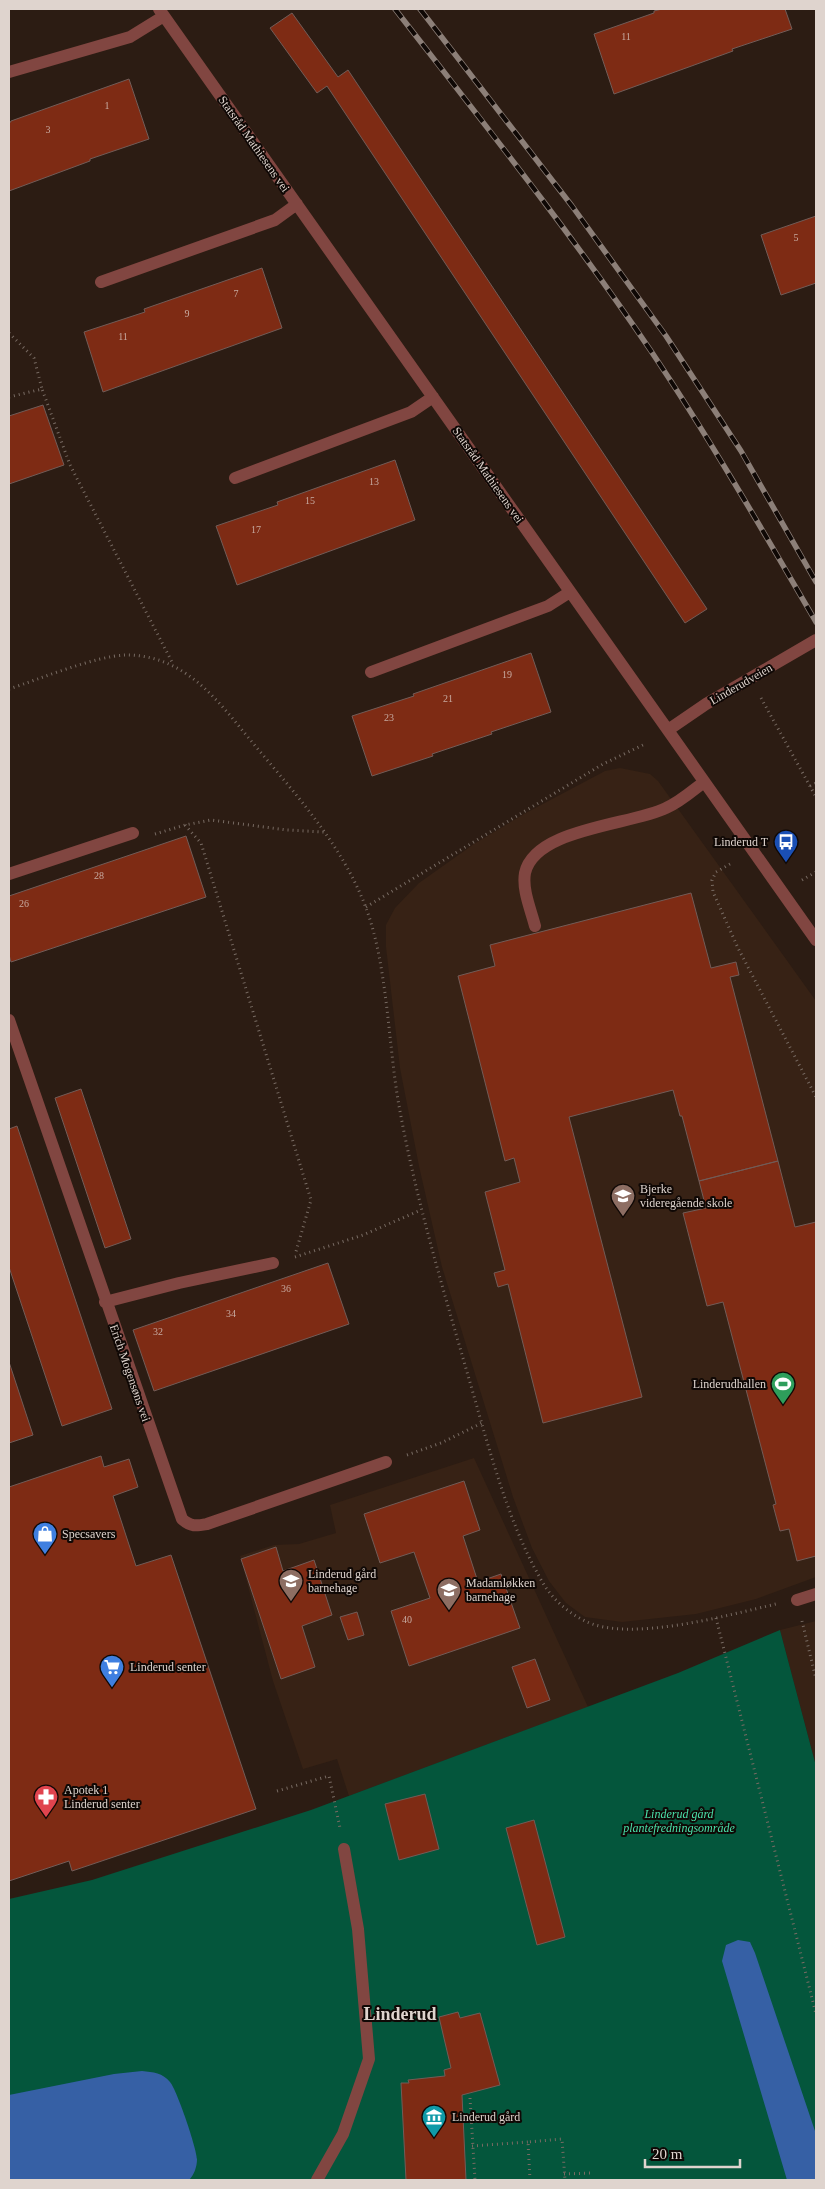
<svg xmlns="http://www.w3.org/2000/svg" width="825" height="2189" font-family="Georgia,serif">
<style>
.built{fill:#372215}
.green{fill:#04563c}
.water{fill:#3660a5}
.building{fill:#7e2b14;stroke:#725c57}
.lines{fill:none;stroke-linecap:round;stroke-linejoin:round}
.path{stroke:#786b63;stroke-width:3;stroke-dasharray:1 4;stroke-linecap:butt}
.minor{stroke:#814641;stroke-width:12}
.rail-casing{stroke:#8c7f78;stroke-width:5.5}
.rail{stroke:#0f0805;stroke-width:4;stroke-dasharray:11;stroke-linecap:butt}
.labels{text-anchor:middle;stroke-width:4;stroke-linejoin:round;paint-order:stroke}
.number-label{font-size:10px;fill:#c7aaa0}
.street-label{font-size:12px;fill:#dfd4ce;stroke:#0f0805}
.poi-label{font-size:12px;fill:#dfd4ce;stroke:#0f0805;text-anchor:start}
.park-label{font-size:12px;font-style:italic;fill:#4ae1aa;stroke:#0f0805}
.district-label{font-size:18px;font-weight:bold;fill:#dfd4ce;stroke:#0f0805}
</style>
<rect width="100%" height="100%" fill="#2c1c13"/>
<!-- built -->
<path class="built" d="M620 768 650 774 658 781 816 1001V1577L756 1599 696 1614 622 1622 585 1617 566 1603 549 1581 532 1548 513 1497 442 1267 419 1166 400 1068 386 947V925L395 908 419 883 474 844 524 814 605 771Z
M474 1458 588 1707 349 1796 337 1759 303 1769 273 1681 240 1556 274 1545 299 1544 336 1533 330 1505Z
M816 1621V1766L780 1630Z"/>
<!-- green -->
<path class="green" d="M780 1630 816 1766V2180H9V1899L92 1880 311 1810 678 1673Z"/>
<!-- water -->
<path class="water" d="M738 1940 750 1942 755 1953 816 2134V2180H787L722 1961 726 1945Z
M142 2071C153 2072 163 2073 170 2082 177 2090 197 2149 197 2159 197 2167 194 2175 189 2180H9V2095L114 2074Z"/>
<!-- building -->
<path class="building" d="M662 9H785L792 29 732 49 733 51 614 94 594 34 654 13V11Z
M292 13 338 77 348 70 707 609 685 623 327 86 317 93 270 28Z
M129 79 149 139 90 159V161L9 191V124L11 121Z
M816 216V283L781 295 761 235Z
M262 268 282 328 103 392 84 332 145 312 144 309Z
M43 405 64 465 9 484V416Z
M395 460 415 520 237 585 216 526 278 505 277 502Z
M531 653 551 712 491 732 492 734 432 754 433 756 372 776 352 716 414 696 413 694Z
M186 836 206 897 11 962 9 955V896Z
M691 893 711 968 736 962 739 975 730 977 778 1161 699 1181 682 1116H680L673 1090 569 1117 642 1397 543 1423 508 1284 498 1287 494 1273 505 1270 485 1192 520 1182 514 1158 505 1161 458 976 495 966 490 945Z
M81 1089 131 1239 105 1248 55 1098Z
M17 1126 112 1409 62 1426 9 1267V1129Z
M778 1161 795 1227 816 1222V1556L797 1561 789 1529 780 1531 773 1505 776 1504 723 1302 707 1306 683 1213 706 1208 699 1181Z
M328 1263 349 1324 154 1391 133 1330Z
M9 1362 33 1435 9 1443Z
M101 1456 104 1467 129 1459 138 1487 113 1496 136 1566 171 1555 256 1809 72 1871 69 1861 9 1881V1487Z
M464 1481 480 1530 463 1536 478 1582 501 1574 520 1628 409 1666 391 1611 430 1598 414 1552 380 1563 364 1514Z
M276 1547 283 1571 314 1560 332 1615 302 1626 315 1667 281 1679 241 1559Z
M357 1612 364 1635 348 1640 340 1617Z
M535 1659 550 1700 527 1708 512 1667Z
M425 1794 439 1849 399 1860 385 1804Z
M534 1820 565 1937 537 1945 506 1828Z
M458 2012 460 2018 480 2013 500 2085 462 2095 466 2180H406L401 2083H409L408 2080 445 2076 444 2070 451 2068 439 2017Z"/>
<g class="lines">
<!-- path -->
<path class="path" d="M9 333 34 358 42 389
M9 397 42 389 70 465 173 664
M9 689C40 679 95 656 126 655 183 655 215 697 247 736 290 788 342 843 366 908 387 964 388 1039 398 1100 414 1192 441 1282 467 1372 486 1437 506 1518 539 1576 549 1596 565 1611 585 1621 629 1643 728 1615 776 1604
M761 698 816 797
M810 786 816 783
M185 825 201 843 311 1200 295 1255
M155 834 185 825 211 820 287 830 324 832
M730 864 716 872 712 880 713 892 738 948 816 1097
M802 880 816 872
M366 907 603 764 645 744
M295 1257 363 1235 421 1210
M407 1455 441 1443 482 1423
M716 1618 816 2014
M802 1621 816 1679
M277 1791 329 1776 340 1828
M470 2098 475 2180
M472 2146 528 2142
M564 2174 591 2173
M530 2180 528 2142 562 2139 565 2180"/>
<!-- minor -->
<path class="minor" d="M159 9 816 940
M9 72 130 37 164 16
M101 282 275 220 297 204
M235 478 411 412 433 397
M371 672 548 606 570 592
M668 730 706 704 816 640
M9 874 133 833
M535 926C531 910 522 890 525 873 535 828 632 825 666 808 680 802 692 791 704 782
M9 1020 182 1519C191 1527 196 1526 207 1524L386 1462
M105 1302 179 1283 273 1263
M797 1600 816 1594
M317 2180 343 2134 369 2059 358 1929 344 1849"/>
<defs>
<path id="rail" d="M395 9C482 121 571 233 651 351 710 439 763 531 816 622
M420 9 572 206 666 336 741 451 816 582"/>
</defs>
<!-- rail casing -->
<use href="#rail" class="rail-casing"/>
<!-- rail -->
<use href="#rail" class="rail"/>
</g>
<!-- icons -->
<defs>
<symbol id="bus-pin" viewBox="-11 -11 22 30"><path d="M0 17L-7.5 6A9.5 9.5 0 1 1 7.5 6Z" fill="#1a4fb4" stroke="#0f0805"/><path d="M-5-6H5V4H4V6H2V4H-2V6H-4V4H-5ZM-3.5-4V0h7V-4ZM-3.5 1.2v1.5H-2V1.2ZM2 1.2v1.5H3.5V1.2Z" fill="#fff"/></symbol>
<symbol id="school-pin" viewBox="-11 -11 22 30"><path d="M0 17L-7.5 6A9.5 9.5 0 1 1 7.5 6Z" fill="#8d6e63" stroke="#0f0805"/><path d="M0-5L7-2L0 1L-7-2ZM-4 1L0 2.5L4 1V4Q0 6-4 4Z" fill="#fff"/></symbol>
<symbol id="stadium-pin" viewBox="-11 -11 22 30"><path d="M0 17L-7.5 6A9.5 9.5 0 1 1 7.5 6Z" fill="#2e9e5b" stroke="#0f0805"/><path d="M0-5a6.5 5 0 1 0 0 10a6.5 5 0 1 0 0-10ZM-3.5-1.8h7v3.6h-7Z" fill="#fff"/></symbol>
<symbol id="shop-pin" viewBox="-11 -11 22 30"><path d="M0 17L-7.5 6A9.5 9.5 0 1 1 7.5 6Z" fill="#3f7fe0" stroke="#0f0805"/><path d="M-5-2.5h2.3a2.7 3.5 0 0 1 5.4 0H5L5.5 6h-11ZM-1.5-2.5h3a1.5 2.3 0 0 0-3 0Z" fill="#fff"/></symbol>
<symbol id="supermarket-pin" viewBox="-11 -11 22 30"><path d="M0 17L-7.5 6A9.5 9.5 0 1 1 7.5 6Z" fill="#3f7fe0" stroke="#0f0805"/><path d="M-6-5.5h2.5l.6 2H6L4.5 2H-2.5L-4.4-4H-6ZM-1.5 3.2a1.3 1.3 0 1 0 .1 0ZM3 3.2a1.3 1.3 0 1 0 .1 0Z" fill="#fff"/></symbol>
<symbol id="pharmacy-pin" viewBox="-11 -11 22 30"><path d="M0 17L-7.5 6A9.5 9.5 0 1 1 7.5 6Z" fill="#e0444e" stroke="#0f0805"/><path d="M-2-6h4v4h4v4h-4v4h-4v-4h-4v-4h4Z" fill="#fff"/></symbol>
<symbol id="museum-pin" viewBox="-11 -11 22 30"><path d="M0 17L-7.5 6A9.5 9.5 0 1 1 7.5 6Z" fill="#0f9aa8" stroke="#0f0805"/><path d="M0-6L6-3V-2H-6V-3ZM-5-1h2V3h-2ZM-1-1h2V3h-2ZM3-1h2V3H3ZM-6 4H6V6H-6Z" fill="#fff"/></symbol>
</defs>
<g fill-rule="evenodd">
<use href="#bus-pin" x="772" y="828" width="28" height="38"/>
<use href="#school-pin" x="609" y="1182" width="28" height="38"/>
<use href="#stadium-pin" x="769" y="1370" width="28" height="38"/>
<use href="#shop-pin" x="31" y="1520" width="28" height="38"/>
<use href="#school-pin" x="277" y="1567" width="28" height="38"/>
<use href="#school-pin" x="435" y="1576" width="28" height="38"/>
<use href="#supermarket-pin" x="98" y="1653" width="28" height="38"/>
<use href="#pharmacy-pin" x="32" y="1783" width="28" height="38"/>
<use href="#museum-pin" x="420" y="2103" width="28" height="38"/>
</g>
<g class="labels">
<!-- number labels -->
<g class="number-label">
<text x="626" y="40">11</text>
<text x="107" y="109">1</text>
<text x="48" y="133">3</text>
<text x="796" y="241">5</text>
<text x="236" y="297">7</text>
<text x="187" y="317">9</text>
<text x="123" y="340">11</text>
<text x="374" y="485">13</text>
<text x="310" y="504">15</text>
<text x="256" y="533">17</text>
<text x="507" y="678">19</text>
<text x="448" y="702">21</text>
<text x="389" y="721">23</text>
<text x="99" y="879">28</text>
<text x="24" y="907">26</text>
<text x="286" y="1292">36</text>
<text x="231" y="1317">34</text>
<text x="158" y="1335">32</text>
<text x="407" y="1623">40</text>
</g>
<!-- street labels -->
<g class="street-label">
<text transform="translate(254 144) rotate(55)" y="4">Statsråd Mathiesens vei</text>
<text transform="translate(488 475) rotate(55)" y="4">Statsråd Mathiesens vei</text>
<text transform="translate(741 684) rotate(-30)" y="4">Linderudveien</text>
<text transform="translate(130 1373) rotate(71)" y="4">Erich Mogensøns vei</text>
</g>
<!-- poi labels -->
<g class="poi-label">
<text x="768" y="846" text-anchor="end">Linderud T</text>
<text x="640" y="1193">Bjerke<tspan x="640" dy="14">videregående skole</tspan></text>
<text x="766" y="1388" text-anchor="end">Linderudhallen</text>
<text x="62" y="1538">Specsavers</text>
<text x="308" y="1578">Linderud gård<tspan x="308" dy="14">barnehage</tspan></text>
<text x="466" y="1587">Madamløkken<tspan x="466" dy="14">barnehage</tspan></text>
<text x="130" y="1671">Linderud senter</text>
<text x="64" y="1794">Apotek 1<tspan x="64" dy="14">Linderud senter</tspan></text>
<text x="452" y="2121">Linderud gård</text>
</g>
<!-- park labels -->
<g class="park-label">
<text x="679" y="1818">Linderud gård<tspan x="679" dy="14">plantefredningsområde</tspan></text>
</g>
<!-- district labels -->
<g class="district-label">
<text x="400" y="2020">Linderud</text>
</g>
</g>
<!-- border -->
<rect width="825" height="2189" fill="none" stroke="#dfd4ce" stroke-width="20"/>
<!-- scale -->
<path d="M645 2159v8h95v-8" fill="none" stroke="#dfd4ce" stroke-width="2.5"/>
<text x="652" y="2159" font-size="15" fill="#dfd4ce" stroke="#0f0805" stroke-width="4" paint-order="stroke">20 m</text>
</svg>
